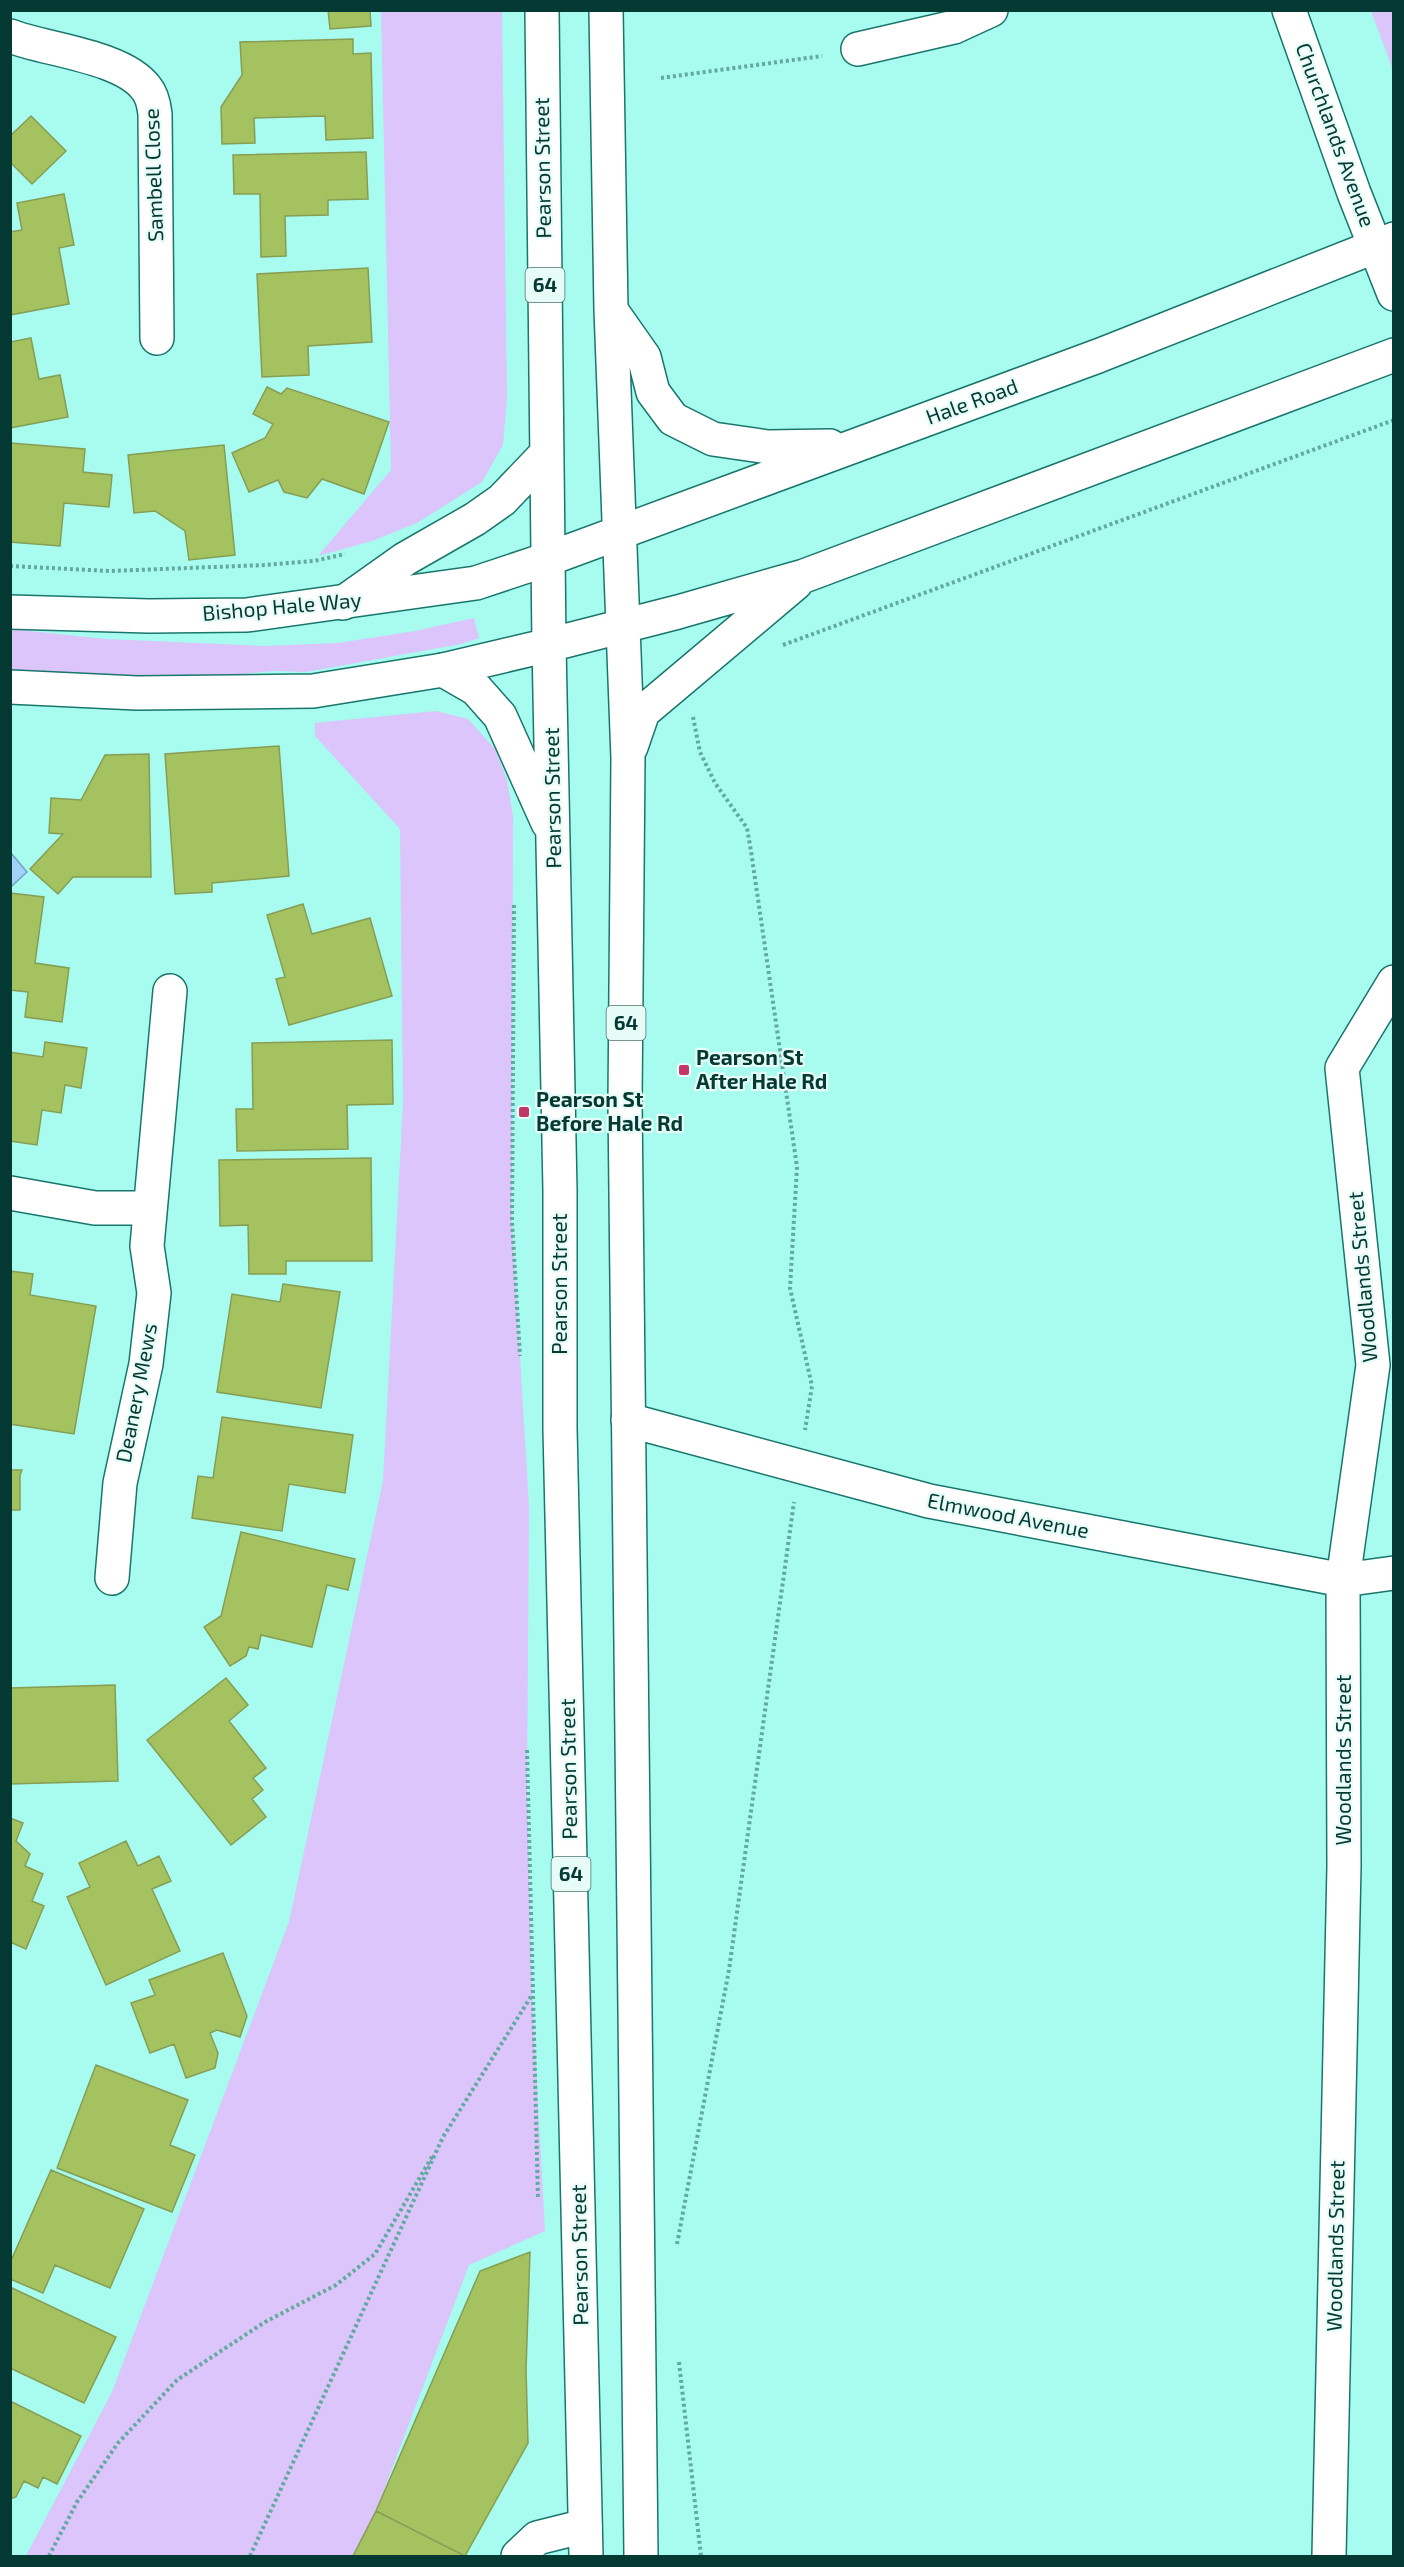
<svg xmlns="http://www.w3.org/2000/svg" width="1404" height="2567" font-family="'Exo 2',sans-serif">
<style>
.green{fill:#dbc5fa}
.water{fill:#a0d2fc;stroke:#72a4c0;stroke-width:1.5}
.building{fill:#a4c260;stroke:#869e53;stroke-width:1.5}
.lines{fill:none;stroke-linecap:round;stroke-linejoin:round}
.street-casing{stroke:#19766c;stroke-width:36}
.primary-casing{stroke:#19766c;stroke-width:36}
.path{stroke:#62a99f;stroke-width:4;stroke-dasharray:3 3;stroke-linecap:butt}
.street{stroke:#fff;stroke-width:33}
.primary{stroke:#fff;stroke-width:33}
.poi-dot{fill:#c33668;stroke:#e7fbf7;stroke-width:2}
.labels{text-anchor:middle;stroke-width:4.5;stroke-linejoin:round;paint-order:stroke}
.shield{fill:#e7fbf7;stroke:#49746e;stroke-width:1.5}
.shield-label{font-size:20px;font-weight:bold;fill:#053a34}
.street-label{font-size:21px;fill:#053a34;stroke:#e7fbf7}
.poi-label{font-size:21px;font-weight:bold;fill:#053a34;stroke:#e7fbf7;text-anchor:start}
</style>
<rect width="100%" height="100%" fill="#a7fcef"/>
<!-- green -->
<path class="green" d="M381 11H502L507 397 503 445 482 482 417 523 372 541 318 556 391 470Z
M1371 11H1393V70Z
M474 618 479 638 461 644 306 672 274 671 209 677 11 678 10 629 106 639 265 646 338 643 415 631Z
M436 711 468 719 495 749 507 780 513 816 512 1221 529 1507 527 1789 532 1989 545 2231 469 2265 376 2511 353 2556H26L112 2392 289 1922 383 1481 403 1103 400 829 315 736V723Z"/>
<!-- water -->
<path class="water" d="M11 853 27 872 12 886 10 884Z"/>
<!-- building -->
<path class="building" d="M328 10H370L371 26 330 29Z
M353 39V54L371 53 373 138 326 140 325 116 254 118 255 143 222 144 221 107 242 75 240 42Z
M31 116 66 151 32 184 10 162V136Z
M366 152 368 199 328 200V215L285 216 286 256 261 257 260 194H234L233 155Z
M64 194 74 245 59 248 69 304 10 315V232L22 230 17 203Z
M368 268 372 342 308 346 309 375 262 377 257 274Z
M31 338 39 379 60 375 68 417 10 428V342Z
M267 387 281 394 287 388 389 422 364 494 322 479 307 498 284 492 278 480 249 492 232 453 265 438 273 424 253 414Z
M10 443 85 449 83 472 112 475 109 507 64 503 60 546 10 542Z
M224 445 235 555 189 560 185 531 155 511 134 513 128 455Z
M279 746 289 876 212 883V892L175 894 165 754Z
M149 754 151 877H73L58 894 30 869 63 834 49 833 51 798 81 800 105 755Z
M10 893 44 897 35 963 69 968 62 1022 25 1017 28 992 10 990Z
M303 904 312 934 370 918 392 996 289 1025 276 979 285 977 267 915Z
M392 1040 393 1104 347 1105 348 1149 237 1151 236 1109H253L252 1043Z
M45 1042 87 1048 81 1088 65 1085 61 1113 42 1110 37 1145 10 1141V1052L43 1057Z
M371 1158 372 1261H286V1274H249L248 1225 220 1226 219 1160Z
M10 1271 33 1274 30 1295 96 1306 74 1434 10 1424Z
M283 1284 340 1292 321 1408 217 1392 232 1294 280 1302Z
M222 1417 353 1435 345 1493 289 1484 282 1531 192 1518 198 1476 213 1478Z
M10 1470H22L20 1475V1510H10Z
M241 1532 355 1559 348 1590 327 1585 312 1647 261 1635 258 1649 249 1647 246 1656 230 1666 204 1627 221 1616Z
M226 1678 248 1705 229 1721 266 1768 253 1778 263 1790 252 1799 266 1817 231 1845 147 1740Z
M115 1685 118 1781 10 1784V1688Z
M10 1818 23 1823 16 1841 30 1854 25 1866 43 1874 32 1901 44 1906 26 1949 10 1942Z
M126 1841 138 1866 159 1856 171 1881 152 1889 180 1951 106 1985 67 1897 90 1887 79 1863Z
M223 1953 247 2016 240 2037 217 2030 210 2033 218 2053 215 2068 186 2078 174 2044 150 2053 131 2003 155 1995 149 1980Z
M96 2065 188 2100 170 2145 195 2155 172 2212 57 2168Z
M51 2170 144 2209 110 2288 55 2265 43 2293 10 2279V2263Z
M530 2252 526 2369 528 2443 465 2556 376 2511 480 2271Z
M10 2287 116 2337 84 2403 10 2368Z
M10 2401 81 2436 57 2484 43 2477 38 2488 24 2481 16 2497 10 2499Z
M376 2511 465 2556H467H353Z"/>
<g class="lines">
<defs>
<path id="street" d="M1289 10 1354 193 1394 294
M10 36C46 50 122 56 146 88 152 95 154 105 155 114L157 338
M858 49 954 27 991 10
M10 612 149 616 247 615 476 583 548 559
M10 687 137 693 313 691 443 670 549 645
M10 1193 95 1208H150
M628 1420 929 1501 1343 1580 1394 1573
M112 1578 120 1483 146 1364 154 1293 147 1246 170 991
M518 2556 537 2538 585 2526
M1329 2556 1344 1866 1343 1580 1373 1365 1342 1068 1394 982"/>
<path id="primary" d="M542 10 549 645 560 1191V1429L586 2556
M606 10 611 310 628 758 625 1102 641 2556
M611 310 644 357 653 392 673 419 713 439 768 447 830 446
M548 559 1098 356 1394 239
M343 603 405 559 475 519 502 500 546 454
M549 645 678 612 804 576 1394 355
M443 670 476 689 500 716 548 823
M631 747 643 712 796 583"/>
</defs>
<!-- street casing -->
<use href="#street" class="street-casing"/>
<!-- primary casing -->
<use href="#primary" class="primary-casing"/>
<!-- path -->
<path class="path" d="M661 78 822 56
M10 566 110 571 266 565 314 561 345 554
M783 645 1394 420
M693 717 700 752 715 783 747 828 751 851 797 1167 790 1288 812 1386 805 1430
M514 905 512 1221 520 1356
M527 1750 538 2198
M677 2244 729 1970 794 1502
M679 2362 701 2556
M49 2556 77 2502 118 2443 177 2380 265 2322 336 2285 375 2254 433 2155
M250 2556 443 2137 532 1995"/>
<!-- street -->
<use href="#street" class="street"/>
<!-- primary -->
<use href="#primary" class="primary"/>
</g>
<!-- markers -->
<g class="poi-dot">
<rect x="678" y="1064" width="12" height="12" rx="3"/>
<rect x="518" y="1106" width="12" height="12" rx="3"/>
</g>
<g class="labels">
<!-- shield labels -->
<g class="shield">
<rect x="525.5" y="268" width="39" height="34" rx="4.5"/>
<rect x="606.5" y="1006" width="39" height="34" rx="4.5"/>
<rect x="551.5" y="1857" width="39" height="34" rx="4.5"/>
</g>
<g class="shield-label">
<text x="545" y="292">64</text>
<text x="626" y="1030">64</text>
<text x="571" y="1881">64</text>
</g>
<!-- street labels -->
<g class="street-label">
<text transform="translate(1335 135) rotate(70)" y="7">Churchlands Avenue</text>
<text transform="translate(543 168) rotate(-91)" y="7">Pearson Street</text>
<text transform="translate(154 175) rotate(-92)" y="7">Sambell Close</text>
<text transform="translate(972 402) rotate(-20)" y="7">Hale Road</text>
<text transform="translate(282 607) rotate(-5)" y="7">Bishop Hale Way</text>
<text transform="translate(553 798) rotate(-91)" y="7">Pearson Street</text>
<text transform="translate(1363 1277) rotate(-95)" y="7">Woodlands Street</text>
<text transform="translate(560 1284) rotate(-90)" y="7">Pearson Street</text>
<text transform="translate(137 1393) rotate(-79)" y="7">Deanery Mews</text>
<text transform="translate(1008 1516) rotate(11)" y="7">Elmwood Avenue</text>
<text transform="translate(1344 1760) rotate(-90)" y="7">Woodlands Street</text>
<text transform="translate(569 1769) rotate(-91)" y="7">Pearson Street</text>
<text transform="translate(1336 2246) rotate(-89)" y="7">Woodlands Street</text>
<text transform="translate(580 2255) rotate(-91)" y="7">Pearson Street</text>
</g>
<!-- poi labels -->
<g class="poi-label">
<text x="696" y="1065">Pearson St<tspan x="696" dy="24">After Hale Rd</tspan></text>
<text x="536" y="1107">Pearson St<tspan x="536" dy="24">Before Hale Rd</tspan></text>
</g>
</g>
<!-- border -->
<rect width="1404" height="2567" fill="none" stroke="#053a34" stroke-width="24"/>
</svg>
